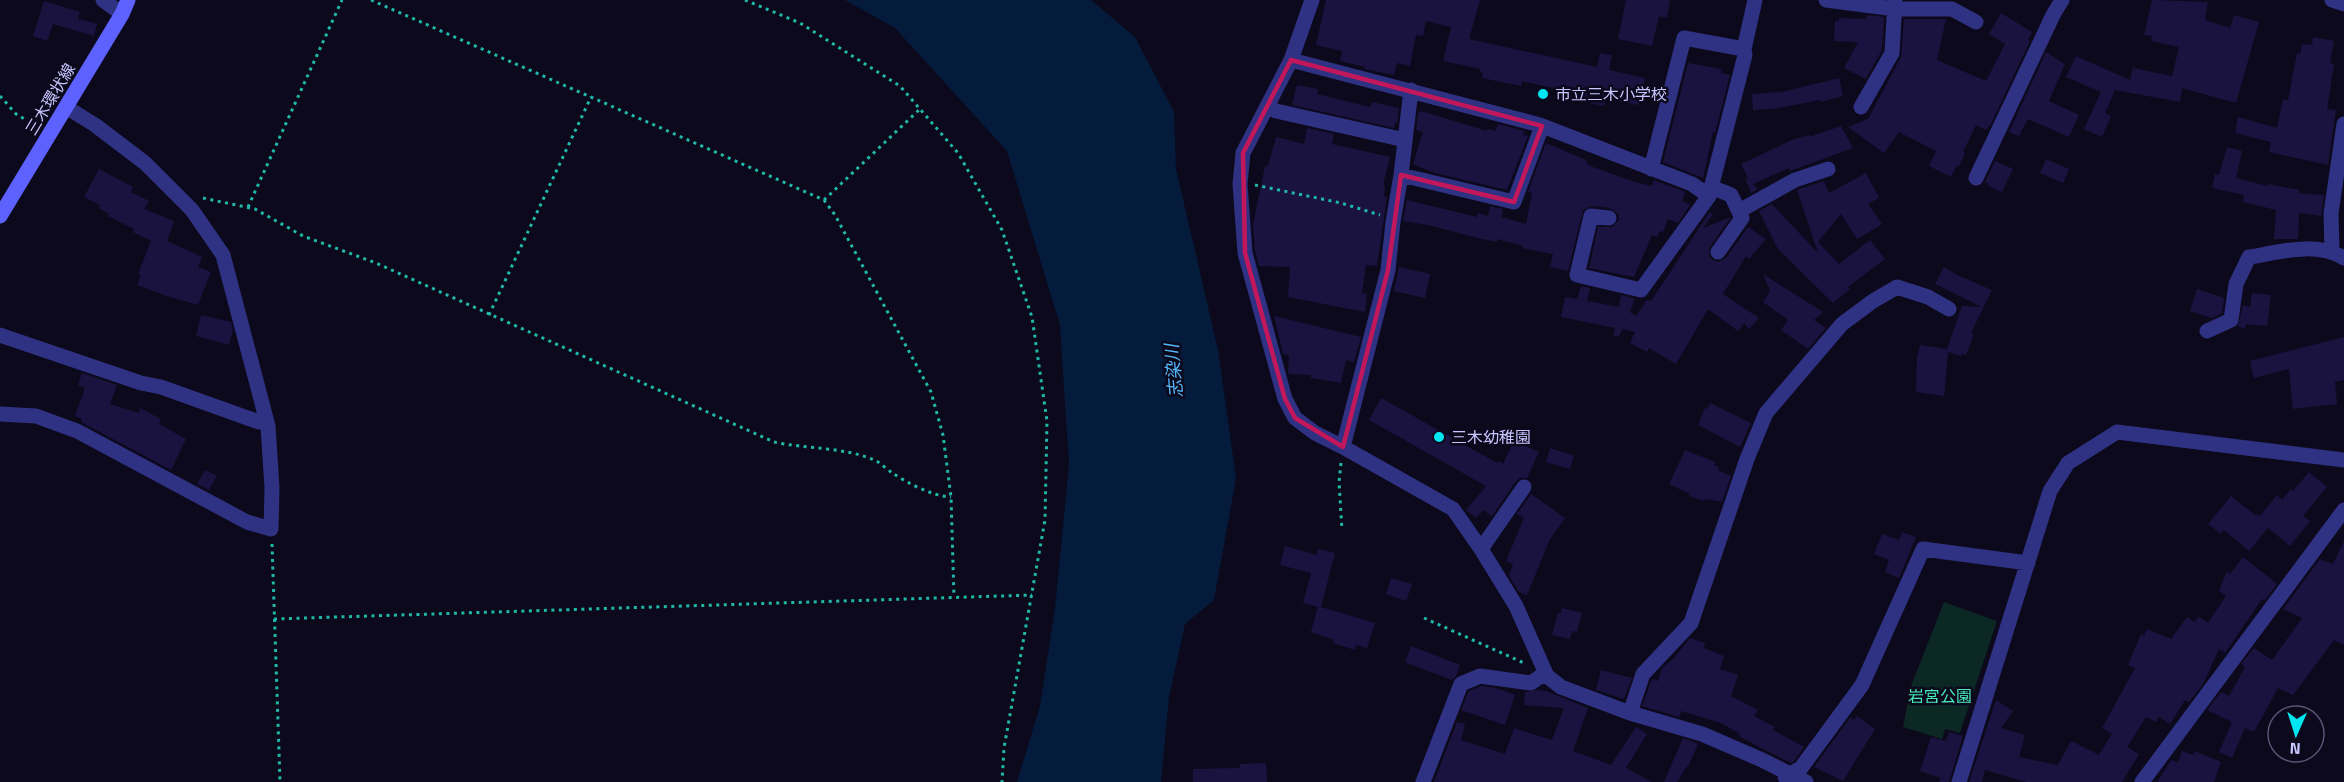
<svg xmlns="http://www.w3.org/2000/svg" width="2344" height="782" font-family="'Titillium Web','Noto Sans JP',sans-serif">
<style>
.green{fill:#0c2825}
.water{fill:#041b3c}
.building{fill:#1a1340}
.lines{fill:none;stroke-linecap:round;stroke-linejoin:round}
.path{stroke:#20b9a7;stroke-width:3;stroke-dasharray:3 4.5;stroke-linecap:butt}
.street{stroke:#2f3182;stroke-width:15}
.secondary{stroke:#5d62ff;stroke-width:15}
.marked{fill:none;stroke:#c2185b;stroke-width:4.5;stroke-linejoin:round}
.poi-dot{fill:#00e7f1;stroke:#0c091d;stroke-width:2}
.labels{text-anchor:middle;stroke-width:5;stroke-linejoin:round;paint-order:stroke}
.poi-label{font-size:16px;fill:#c9c6ff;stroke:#0c091d;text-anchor:start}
.street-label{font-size:16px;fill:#c9c6ff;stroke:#0c091d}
.park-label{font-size:16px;fill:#46ebb8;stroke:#0c091d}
.water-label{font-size:18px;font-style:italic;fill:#54baff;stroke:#0c091d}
</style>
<rect width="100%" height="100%" fill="#0c091d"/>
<!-- green -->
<path class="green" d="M1944 602 1997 621 1960 733 1945 729 1942 739 1903 727 1911 686Z"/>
<!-- water -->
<path class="water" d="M845 0H1091L1135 37 1174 112 1176 169 1218 350 1236 478 1214 600 1185 624 1169 697 1161 782H1017L1040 706 1055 609 1069 464 1060 325 1007 151 895 28Z"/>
<!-- building -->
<path class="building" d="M1326 0H1480L1469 39 1597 67 1600 53 1612 55 1609 70 1645 78 1639 105 1606 99 1604 106 1580 101 1581 96 1575 95 1576 93 1522 81 1521 86 1482 78 1483 73 1480 72V69L1443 61 1451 27 1426 21 1423 36 1416 35 1410 66 1397 63 1394 75 1364 69 1365 67 1340 61 1342 51 1316 45Z
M1626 0H1670L1667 18 1659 16 1652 46 1618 39Z
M2152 0 2208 2 2205 20 2230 28 2234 15 2259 22 2236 103 2182 88 2180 102 2115 90 2105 113 2111 116 2102 137 2084 129 2101 92 2066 77 2076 56 2130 80 2133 68 2172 76 2179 47 2151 41 2152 36 2144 35Z
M44 1 80 12 78 19 97 24 94 36 53 24 47 41 33 36Z
M2001 13 2032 32 2028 40 2030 41 1991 124 1986 130 1976 125 1963 152 1965 153 1959 166 1957 165 1951 177 1929 166 1936 151 1899 132 1884 153 1848 127 1868 119 1901 57 1904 19H1946L1937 60 1986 81 2005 44 1989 34Z
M1866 15 1884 17 1882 50 1866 79 1844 68 1858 42 1834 41 1835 21H1839V18L1866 19Z
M2313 37 2334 41 2330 63 2334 64 2327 109 2336 110 2328 165 2269 152 2271 142 2235 133 2238 117 2277 128 2283 99 2288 100 2297 53 2300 54 2302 44 2312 45Z
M2046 52 2065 64 2049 101 2079 115 2069 137 2028 119 2019 136 2009 132Z
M1688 63 1722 69 1721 73 1730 75 1715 133 1713 132 1703 178 1663 162Z
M1839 78 1843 96 1821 102 1820 100 1779 108 1753 110 1752 94 1778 92V93Z
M1297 85 1318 89 1317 94 1370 107 1372 102 1399 108 1397 123H1395L1394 128 1292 105Z
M1421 111 1487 131V129L1496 131 1498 124 1524 131 1523 135 1528 136 1507 190 1435 173 1413 164 1423 132 1416 130 1418 113Z
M1841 126 1853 148 1790 171 1789 168 1753 184 1758 189 1751 193 1745 178 1749 180 1741 164 1792 140 1809 135V137Z
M1307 128 1334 134 1332 144 1390 157 1383 185 1385 186 1384 196 1387 197 1377 266 1366 265 1362 293 1367 294 1365 312 1288 297 1290 267 1259 266 1255 250 1253 225 1265 166H1268L1276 137 1304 144Z
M1546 143 1586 160V162L1590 166 1635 182 1652 186 1654 180 1685 192 1682 201 1690 205 1678 223 1668 219 1663 232 1660 231 1657 237 1652 235 1634 277 1589 268 1598 227H1612L1619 220 1618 214 1610 208 1592 206 1583 210 1568 271 1550 267 1553 254 1522 248 1523 246 1497 239V242L1482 239 1428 225 1403 221 1407 200 1477 217 1478 213 1488 216 1490 206 1503 209 1501 217 1526 224 1532 193 1528 192Z
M2227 147 2242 151 2236 178 2267 186 2268 184 2299 190V193L2324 195 2321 216 2299 213 2298 239H2274L2276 210 2243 202 2244 195 2212 188 2215 174 2219 175Z
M2046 159 2069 169 2063 183 2040 173Z
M1995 161 2013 169 2002 192 1988 186 1989 184 1985 182Z
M99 169 133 187 131 192 149 201 144 209 174 221 167 241 202 257 198 267 211 272 198 305 167 296 137 285 141 275 138 274 151 241 133 232 134 229 108 216 109 214 99 208 100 205 84 197Z
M1866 173 1879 198 1868 204 1882 224 1857 239 1841 214 1818 242 1839 264 1870 240 1885 259 1848 287 1850 289 1833 303 1778 249 1759 211 1772 204 1818 253 1797 190 1824 181 1829 193Z
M1709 213 1713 214 1703 228 1731 217 1710 247 1709 256 1713 260 1718 262 1726 258 1748 227 1766 239 1749 259 1746 256 1723 294 1759 318 1749 329 1744 323 1738 331 1708 309 1676 364 1649 348 1647 352 1630 343 1635 332 1622 329 1619 337 1613 335 1615 328 1561 317 1565 297 1577 299 1581 286 1590 288 1587 301 1619 307 1621 295 1635 299 1630 312 1636 316 1647 300 1651 301 1663 283Z
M1399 267 1430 274 1425 298 1394 291Z
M1944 267 1957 275 1992 290 1971 333 1974 334 1966 355 1962 354 1961 356 1948 352 1944 396 1916 392 1917 358 1920 345 1947 349 1962 306 1982 307 1935 284Z
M1763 274 1823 312 1814 320 1826 328 1808 349 1781 330 1788 320 1763 302 1770 291Z
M2197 289 2224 298 2222 313 2212 318 2190 311Z
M2252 293 2271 295 2267 326 2246 324 2245 329 2238 326 2243 305 2250 307Z
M201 315 231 322 233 330 229 345 196 336Z
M1274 316 1361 337 1354 362 1346 360 1341 383 1311 378V375L1288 374 1289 355 1283 354Z
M2344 337V380L2335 382 2337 404 2293 409 2289 369 2254 378 2250 361Z
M82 373 117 385 110 404 139 413 140 408 161 419 159 424 186 439 171 470 81 422 82 419 75 416 85 388 78 385Z
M1381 398 1497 463 1499 461 1503 464 1514 441 1539 452 1527 478H1520L1516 481 1492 516 1483 510 1476 518 1466 510 1486 486 1369 420Z
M1710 403 1751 423 1740 447 1698 425 1705 408 1707 409Z
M1550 448 1574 456 1570 469 1546 462Z
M1685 450 1715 462 1714 465 1719 467 1718 470 1731 476 1722 502 1705 499 1704 501 1689 496 1690 494 1669 484Z
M205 470 217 476 209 490 197 484Z
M2309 472 2327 487 2303 516 2310 521 2290 546 2268 528 2249 551 2224 530 2221 534 2208 524 2231 496 2256 516 2257 514 2260 516 2277 495 2282 500 2291 489 2293 491Z
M1531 494 1565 518 1550 539 1527 595 1519 592 1509 576 1513 564 1506 561 1524 518 1517 514Z
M1902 532 1916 537 1899 578 1885 572 1889 560 1874 554 1882 534 1899 540Z
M2344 541V645L2334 640 2293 695 2278 688 2254 732 2245 728 2232 758 2219 752 2232 722 2207 710 2221 692 2229 696 2245 667 2241 664 2254 648 2272 660 2302 618 2283 609 2320 559 2333 564Z
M1285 546 1317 555 1318 549 1335 553 1321 607 1375 623 1367 648 1356 645 1355 650 1333 643 1334 640 1311 632 1318 607 1303 603 1311 573 1280 565Z
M2243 557 2277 584 2265 600 2262 599 2225 653 2219 649 2203 684 2189 702 2185 700 2170 724 2159 717 2156 722 2146 717 2127 747 2139 754 2122 782H2026L1985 770 1982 782H1969L1996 700 2013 711 2001 728 2025 735 2019 757 2058 765 2071 741 2099 755 2112 734 2102 728 2135 668 2128 665 2141 634 2144 636 2147 629 2171 639 2187 617 2194 622 2199 617 2208 623 2226 596 2219 591 2227 571 2230 574Z
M1391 578 1412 584 1406 601 1386 594Z
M1562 608 1582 613 1577 632 1572 631 1570 639 1552 635 1558 613H1561Z
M1690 638 1705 643 1704 648 1724 656 1720 669 1738 675 1731 696 1758 710 1754 716 1775 727 1773 730 1804 747 1794 761 1791 763 1763 749 1739 736 1740 734 1721 723 1681 711 1679 717 1642 706 1652 679 1658 681 1662 668 1672 660Z
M1411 646 1460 665 1456 676 1452 680 1405 662Z
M1601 670 1632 678 1624 699 1596 690Z
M1481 686 1496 688 1515 695 1505 725 1461 710 1469 691Z
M1537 690 1546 691 1588 708 1573 751 1611 765 1636 727 1647 734 1626 768 1652 782H1434L1457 722 1465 724 1461 740 1505 754 1514 728 1552 740 1564 708 1524 705 1525 692Z
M1857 716 1875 729 1843 781 1814 767 1850 718 1854 720Z
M1949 732 1963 736 1949 782H1939L1941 778 1920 771 1931 737 1946 741Z
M1683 738 1698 744 1688 767 1687 766 1677 782H1664Z
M2182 751 2193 755 2195 751 2221 762 2214 782H2157L2171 760 2178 762Z
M1266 763 1267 782H1193V769L1240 768V764Z"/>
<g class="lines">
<!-- path -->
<path class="path" d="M371 0 824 200 835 215 931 392 943 435 951 497 954 597
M745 0 800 23 900 86 958 153 1002 230 1032 317 1047 421 1045 520 1004 748 1002 782
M0 96 16 114 38 127
M1255 185 1341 203 1380 215
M203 198 255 209 303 236 376 263 774 442C805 449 848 447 876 461 881 463 886 469 891 472 907 483 932 496 951 497
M824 200 920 109
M248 207 342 0
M489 315 591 97
M1341 463 1339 482 1342 530
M272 544 280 782
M1424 618 1524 663
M274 619 1032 595"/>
<!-- street -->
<path class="street" d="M103 0 122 14
M1312 0 1291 60 1243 153 1240 184 1245 253 1285 399 1295 418 1315 433 1343 447 1453 509 1481 549 1516 606 1547 676 1561 687 1630 713 1702 734 1762 760 1806 782
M1826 0 1895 9H1952L1976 22
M2332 0 2344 4
M1744 49 1755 0
M1291 60 1540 125 1692 184 1709 196
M1267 106 1276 111 1405 140
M1861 107 1892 53 1895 0
M1401 175 1514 202 1542 126
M1976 178 2053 15 2062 0
M1711 187 1731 195 1742 218 1718 252
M1739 211 1795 180 1828 169
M1609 218 1591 216 1577 275 1641 290 1709 196 1745 55 1744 49 1684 38 1651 169
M2332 251 2331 213 2344 124
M2207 331 2231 320 2236 284 2249 257C2280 252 2316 241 2344 258
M0 335 141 383 161 387 259 422H267
M0 414 36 416 77 431 247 522 271 529 272 488 268 426 223 255 192 210 145 163 95 125 66 107
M1343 447 1388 270 1393 222 1401 175 1411 90
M1481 549 1524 487
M1630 713 1643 674 1691 623 1747 459 1766 413 1842 324 1873 301 1897 287 1928 297 1949 309
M1785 777 1801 768 1862 685 1923 549 2028 563
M1423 782 1461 684 1480 676 1531 683 1545 673
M1959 782 2050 491 2068 463 2117 432 2344 460
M2142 782 2344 510"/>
<!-- secondary -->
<path class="secondary" d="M0 216 122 14 128 0"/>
</g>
<!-- marked area -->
<path class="marked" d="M1291 60 1542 126 1514 202 1401 175 1388 270 1343 447 1295 418 1285 399 1245 253 1243 153Z"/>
<!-- markers -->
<g class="poi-dot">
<circle cx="1543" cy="94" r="6"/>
<circle cx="1439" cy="437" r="6"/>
</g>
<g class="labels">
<!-- poi labels -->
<g class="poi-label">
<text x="1555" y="100">市立三木小学校</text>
<text x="1451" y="443">三木幼稚園</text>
</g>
<!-- street labels -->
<g class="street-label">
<text transform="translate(50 99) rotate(-59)" y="6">三木環状線</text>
</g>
<!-- park labels -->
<g class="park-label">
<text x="1940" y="702">岩宮公園</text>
</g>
<!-- water labels -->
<g class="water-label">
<text transform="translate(1174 371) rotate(-95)" y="6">志染川</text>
</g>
</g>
<!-- north arrow -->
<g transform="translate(2296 734) rotate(183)"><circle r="28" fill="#0c091d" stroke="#585577" stroke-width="1.5"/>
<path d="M0-4.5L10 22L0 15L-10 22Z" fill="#00e7f1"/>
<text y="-9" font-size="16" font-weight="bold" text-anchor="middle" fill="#c9c6ff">N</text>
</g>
</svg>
